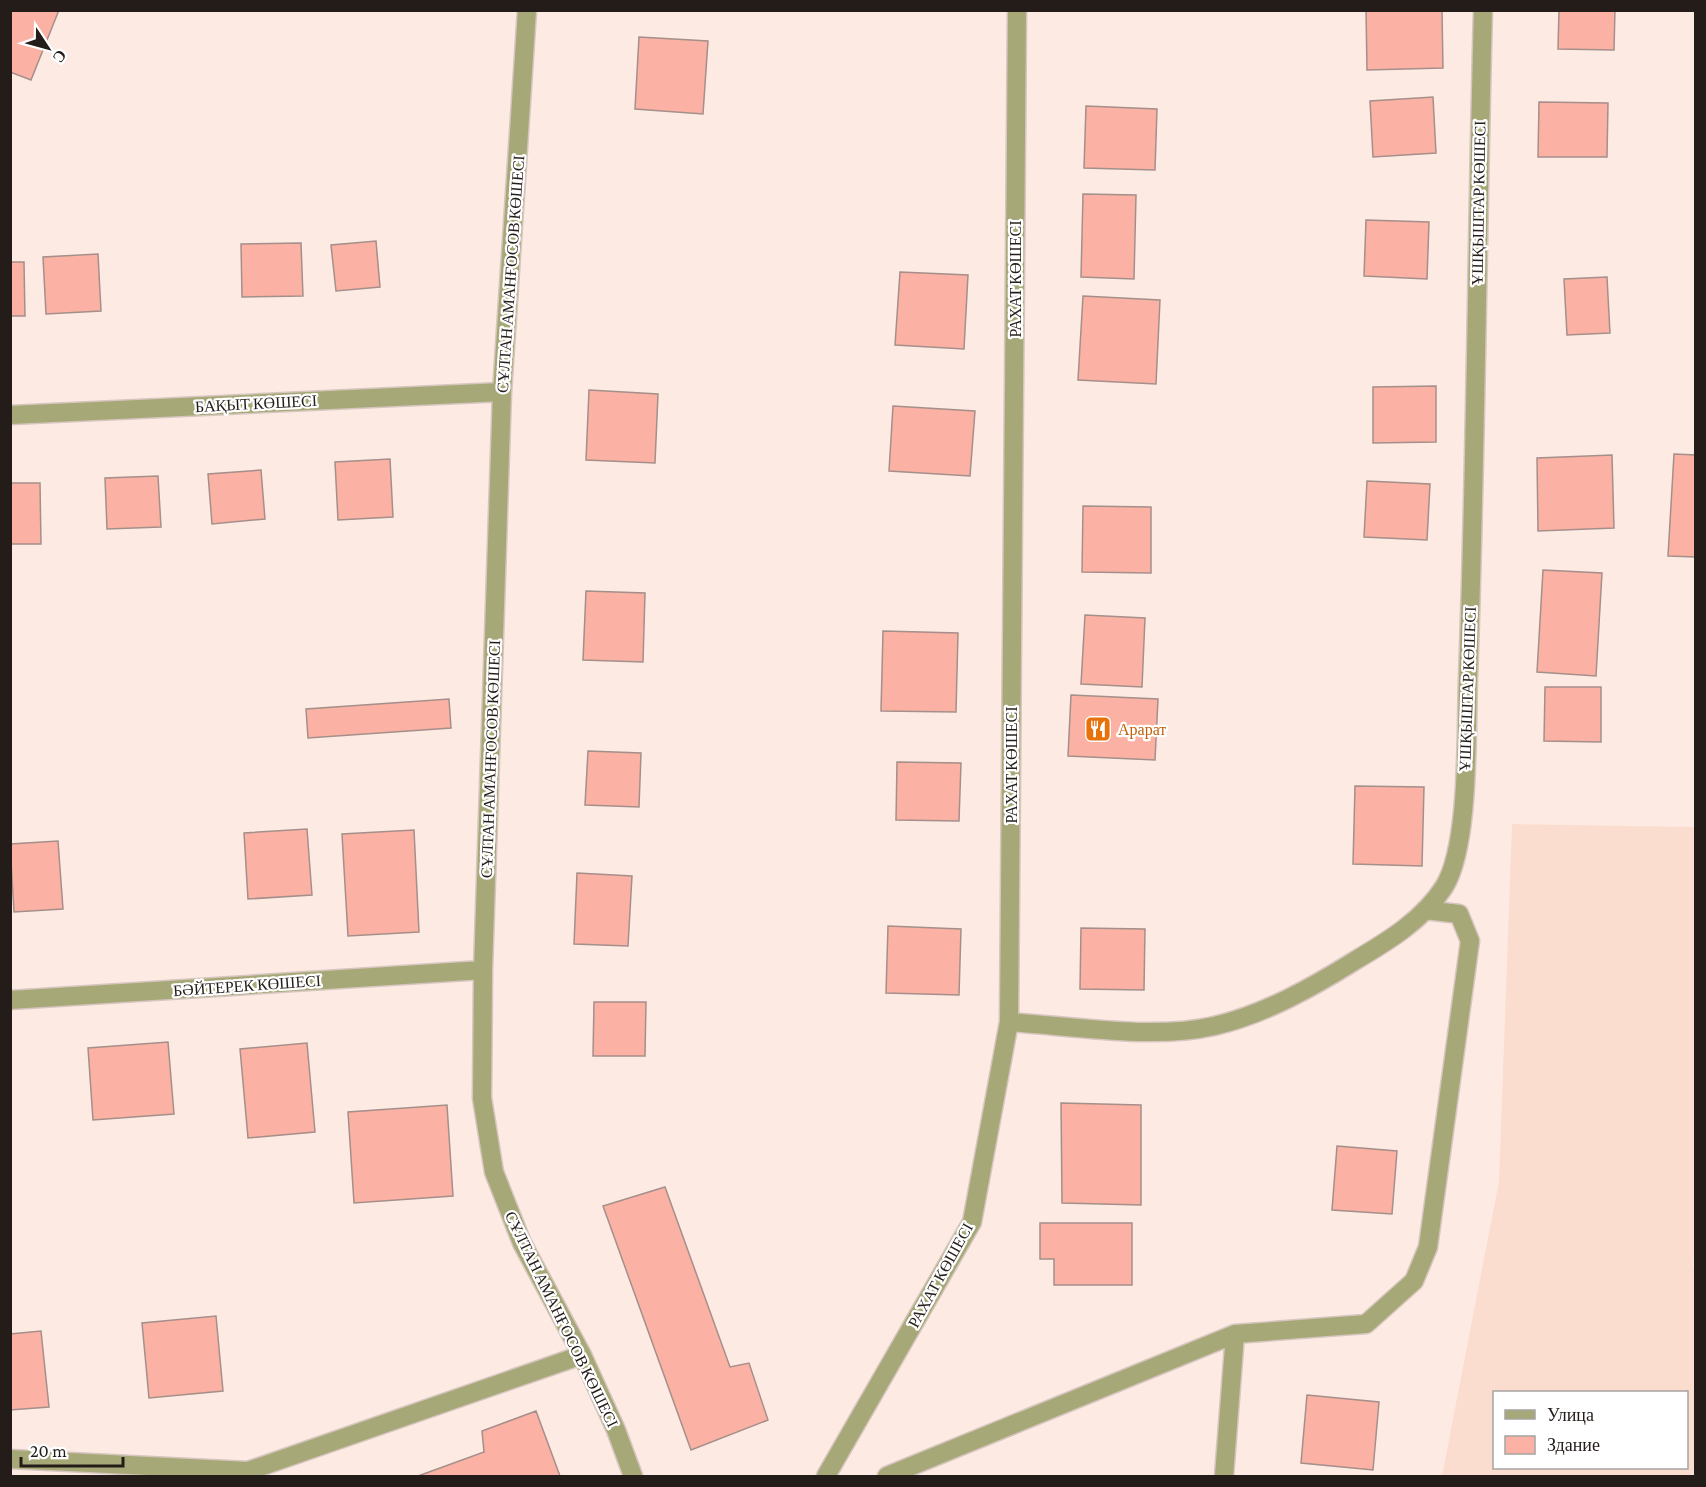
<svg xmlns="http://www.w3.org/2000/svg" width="1706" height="1487" font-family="'Crimson Pro',serif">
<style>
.built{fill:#fbddcf;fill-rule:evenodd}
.building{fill:#fbb1a3;stroke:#a58f8a;stroke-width:1.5}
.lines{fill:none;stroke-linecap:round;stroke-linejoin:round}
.minor-casing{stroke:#d6c6bf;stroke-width:21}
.minor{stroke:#a7a877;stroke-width:18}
.labels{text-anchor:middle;stroke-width:4.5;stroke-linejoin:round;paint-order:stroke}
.street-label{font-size:16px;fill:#241c19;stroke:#fff}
.food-label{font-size:16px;fill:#c56008;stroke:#fff;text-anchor:start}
</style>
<rect width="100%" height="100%" fill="#fdebe3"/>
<!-- built -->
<path class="built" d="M1512 824 1695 827 1696 1234 1693 1266 1696 1267 1695 1476H1442L1499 1181ZM1494 1392H1686V1468H1494Z"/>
<!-- building -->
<path class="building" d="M10 10H59L31 80 10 72Z
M1366 10H1442L1443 68 1367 70Z
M1559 10H1615L1614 50 1558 49Z
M639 37 708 41 703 114 635 109Z
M1433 97 1436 153 1373 157 1370 101Z
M1539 102 1608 103 1607 157H1538Z
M1086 106 1157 109 1155 170 1084 168Z
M1083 194 1136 195 1134 279 1081 277Z
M1366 220 1429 222 1427 279 1364 276Z
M376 241 380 287 336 291 331 245Z
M301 243 303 296 242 297 241 244Z
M98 254 101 311 46 314 43 257Z
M10 262H24L25 316H10Z
M900 272 968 275 964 349 895 345Z
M1607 277 1610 333 1567 335 1564 279Z
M1083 296 1160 300 1156 384 1078 380Z
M1436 386V442L1373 443V387Z
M589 390 658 394 655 463 586 460Z
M893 406 975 411 970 476 889 471Z
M1674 454 1696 455V557L1668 556Z
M1612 455 1614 528 1538 531 1537 458Z
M390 459 393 517 338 520 335 462Z
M261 470 265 519 212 524 208 474Z
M158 476 161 527 107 529 105 478Z
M1367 481 1430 484 1427 540 1364 537Z
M10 483H40L41 544H10Z
M1083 506 1151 507V573L1082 572Z
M1543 570 1602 573 1596 676 1537 672Z
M586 591 645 593 643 662 583 660Z
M1085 615 1145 618 1142 687 1081 684Z
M883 631 958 633 956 712 881 711Z
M1545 687H1601V742L1544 741Z
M1071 695 1158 699 1155 760 1068 756Z
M449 699 451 728 308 738 306 709Z
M588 751 641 753 639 807 585 805Z
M897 762 961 763 959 821 896 820Z
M1355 786 1424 787 1422 866 1353 864Z
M307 829 312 895 248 899 244 833Z
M414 830 419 932 348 936 342 834Z
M58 841 63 909 14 912 10 844Z
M577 873 632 876 628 946 574 944Z
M888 926 961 929 959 995 886 993Z
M1081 928 1145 929 1144 990 1080 989Z
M594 1002H646L645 1056H593Z
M168 1042 174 1114 93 1120 88 1048Z
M307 1043 315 1132 248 1138 240 1049Z
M1061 1103 1141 1105V1205L1062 1203Z
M447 1105 453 1196 354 1203 348 1112Z
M1337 1146 1397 1151 1392 1214 1332 1210Z
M665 1187 730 1367 749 1363 768 1420 691 1450 603 1206Z
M1040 1223H1132V1285H1054V1259H1040Z
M216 1316 223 1391 149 1398 142 1323Z
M41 1331 49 1407 10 1410V1334Z
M1307 1395 1379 1402 1373 1470 1301 1463Z
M536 1411 560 1476H418L484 1452 482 1431Z"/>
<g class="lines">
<defs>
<path id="minor" d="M527 10 502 392 483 970 482 1098 494 1172 522 1243 582 1355 616 1430 633 1476
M10 415 502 392
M10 1000 483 970
M1009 1022C1071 1026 1154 1040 1214 1026 1263 1015 1313 987 1356 960 1388 941 1423 920 1444 887 1470 846 1466 730 1468 679 1476 456 1477 233 1483 10
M10 1459 248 1471 582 1355
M826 1476 972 1222 1009 1022 1017 10
M887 1476 1235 1334 1366 1324 1414 1281 1428 1247 1470 941 1459 914 1425 910
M1224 1476 1235 1334"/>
</defs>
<!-- minor casing -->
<use href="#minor" class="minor-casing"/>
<!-- minor -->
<use href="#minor" class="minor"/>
</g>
<!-- icons -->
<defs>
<symbol id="restaurant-square" viewBox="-11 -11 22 22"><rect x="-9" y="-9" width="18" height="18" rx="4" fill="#e8710a" stroke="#fff"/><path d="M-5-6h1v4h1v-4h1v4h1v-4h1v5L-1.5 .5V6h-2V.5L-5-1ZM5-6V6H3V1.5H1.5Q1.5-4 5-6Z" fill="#fff"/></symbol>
</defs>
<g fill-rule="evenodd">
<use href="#restaurant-square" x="1083" y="714" width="30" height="30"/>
</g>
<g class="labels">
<!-- street labels -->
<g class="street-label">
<text transform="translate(1478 203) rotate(-89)" y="6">ҰШҚЫШТАР КӨШЕСІ</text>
<text transform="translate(510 274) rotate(-86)" y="6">СҰЛТАН АМАНҒОСОВ КӨШЕСІ</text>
<text transform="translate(1015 279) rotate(-90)" y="6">РАХАТ КӨШЕСІ</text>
<text transform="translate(256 403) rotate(-3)" y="6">БАҚЫТ КӨШЕСІ</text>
<text transform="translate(1467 689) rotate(-88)" y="6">ҰШҚЫШТАР КӨШЕСІ</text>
<text transform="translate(490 759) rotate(-88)" y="6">СҰЛТАН АМАНҒОСОВ КӨШЕСІ</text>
<text transform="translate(1011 765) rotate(-90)" y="6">РАХАТ КӨШЕСІ</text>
<text transform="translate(247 985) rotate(-4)" y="6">БӘЙТЕРЕК КӨШЕСІ</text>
<text transform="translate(940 1275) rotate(-61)" y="6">РАХАТ КӨШЕСІ</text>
<text transform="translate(562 1319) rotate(64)" y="6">СҰЛТАН АМАНҒОСОВ КӨШЕСІ</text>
</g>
<!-- food labels -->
<g class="food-label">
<text x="1118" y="735">Арарат</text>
</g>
</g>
<!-- border -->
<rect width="1706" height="1487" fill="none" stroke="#241c19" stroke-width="24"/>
<!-- legend -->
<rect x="1493" y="1391" width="195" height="78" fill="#ffffff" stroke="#a7a4a3" stroke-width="1.5"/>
<rect x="1505" y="1410" width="30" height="9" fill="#a7a877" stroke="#a7a4a3" stroke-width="1.5"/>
<text x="1547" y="1421" font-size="18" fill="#241c19">Улица</text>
<rect x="1505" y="1436" width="30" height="18" fill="#fbb1a3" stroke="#a7a4a3" stroke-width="1.5"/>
<text x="1547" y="1451" font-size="18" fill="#241c19">Здание</text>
<!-- north arrow -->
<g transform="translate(48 48) rotate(126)" stroke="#ffffff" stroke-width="4.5" paint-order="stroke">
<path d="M0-4.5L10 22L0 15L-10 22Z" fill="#241c19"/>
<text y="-9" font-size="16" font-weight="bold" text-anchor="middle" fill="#241c19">С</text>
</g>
<!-- scale -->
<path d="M21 1457v9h102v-9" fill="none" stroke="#241c19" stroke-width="3"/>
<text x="30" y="1457" font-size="18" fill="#241c19" stroke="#ffffff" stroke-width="4.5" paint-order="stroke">20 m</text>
</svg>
